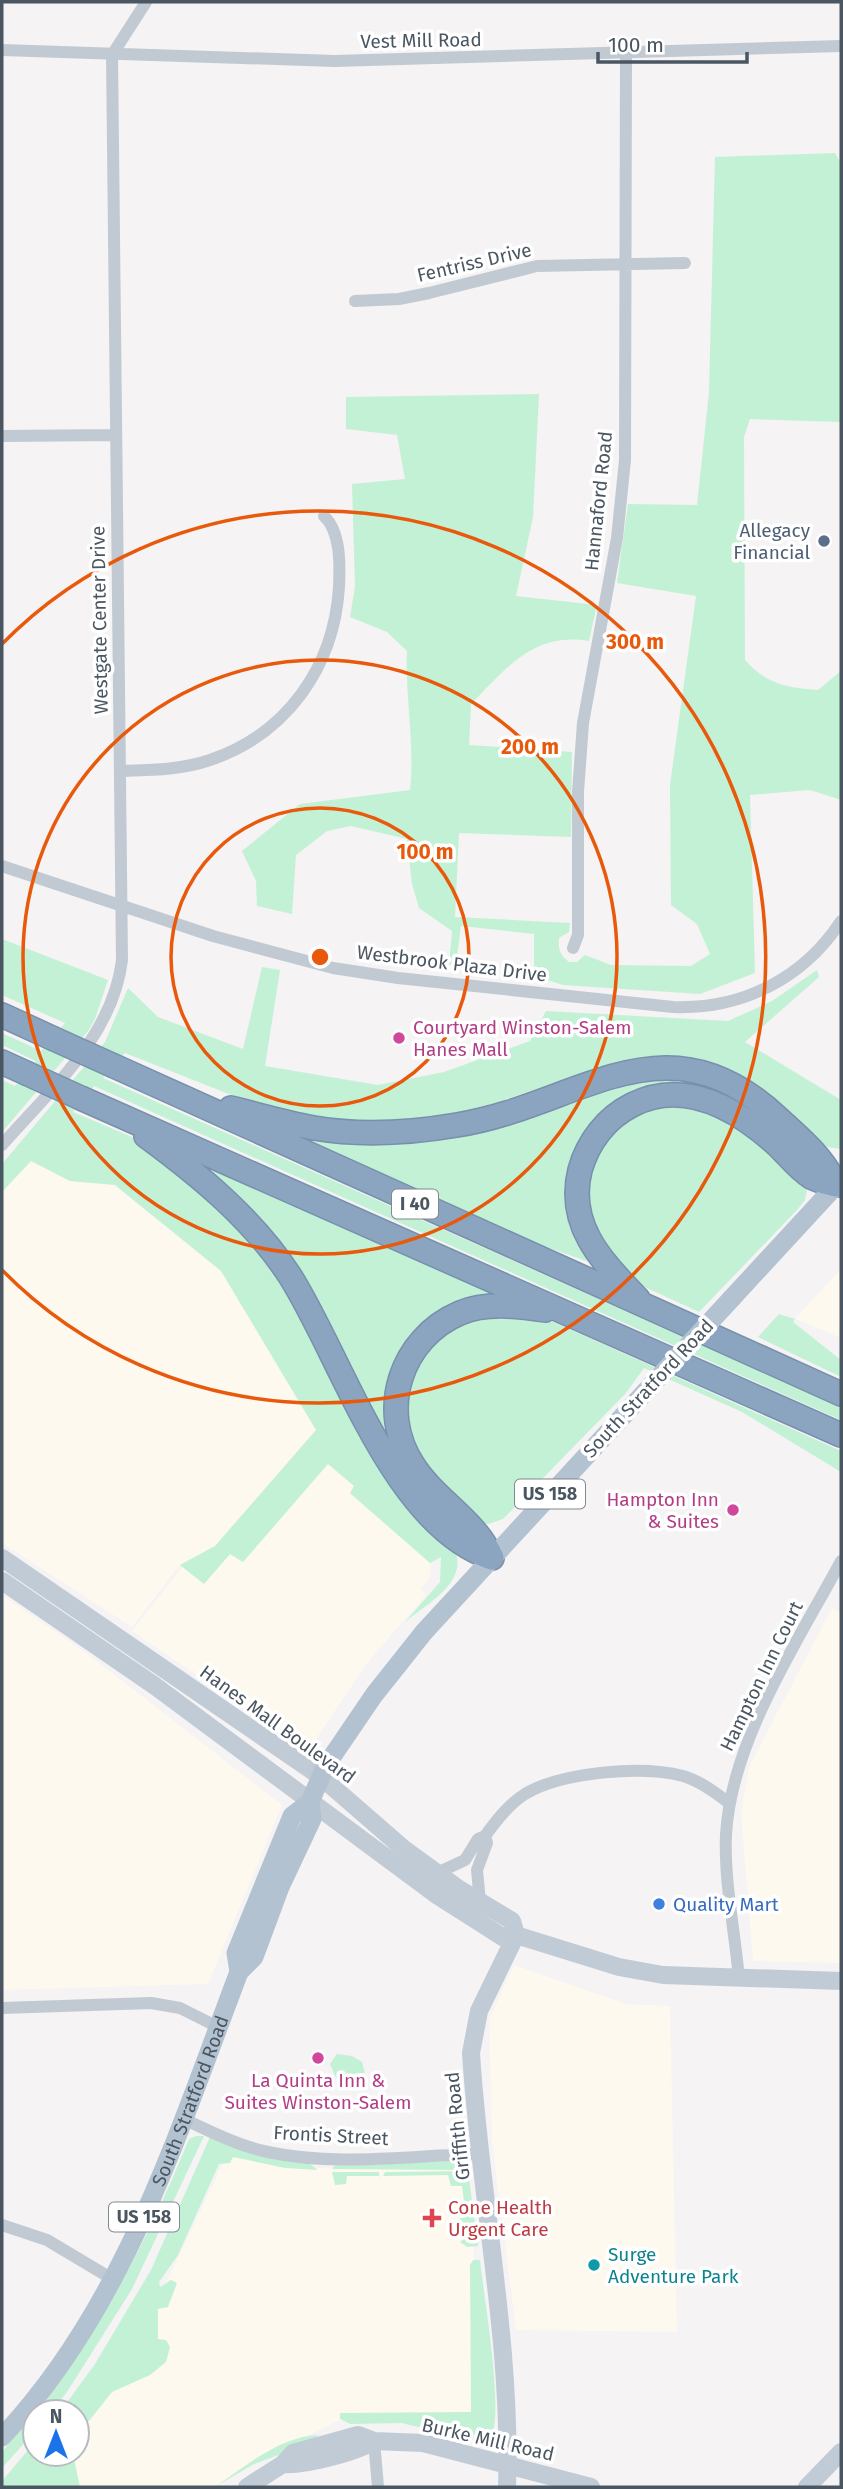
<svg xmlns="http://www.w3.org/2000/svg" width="843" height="2489" font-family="'Fira Sans',sans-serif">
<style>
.commercial{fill:#fdf9ef}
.green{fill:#c3f1d5}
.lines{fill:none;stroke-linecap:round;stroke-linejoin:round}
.highway-casing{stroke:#7690ad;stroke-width:26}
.street{stroke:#c1cad2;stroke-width:12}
.secondary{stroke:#c1cbd6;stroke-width:18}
.primary{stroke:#b3c2d1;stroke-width:19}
.highway{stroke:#8ba5c1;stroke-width:23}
.highway-bridge-casing{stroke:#7690ad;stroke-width:26;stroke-linecap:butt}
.primary-bridge{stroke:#b3c2d1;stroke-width:19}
.highway-bridge{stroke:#8ba5c1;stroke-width:23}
.ring{fill:none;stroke:#e8590c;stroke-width:3.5}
.service-dot{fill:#5c6f8a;stroke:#fff;stroke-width:2.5}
.hotel-dot{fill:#d1479c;stroke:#fff;stroke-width:2.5}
.shop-dot{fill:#3f7fe0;stroke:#fff;stroke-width:2.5}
.health-dot{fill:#e0444e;stroke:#fff;stroke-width:2.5}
.culture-dot{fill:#0f9aa8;stroke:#fff;stroke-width:2.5}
.labels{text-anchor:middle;stroke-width:7;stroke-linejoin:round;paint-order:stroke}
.shield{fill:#fff;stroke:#808990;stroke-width:2}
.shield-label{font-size:18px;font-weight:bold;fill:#4a5661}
.street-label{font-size:19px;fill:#4a5661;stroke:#fff}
.service-label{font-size:19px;fill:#4e5e75;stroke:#fff;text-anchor:end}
.hotel-label{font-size:19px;fill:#b23c85;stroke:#fff;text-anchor:start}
.shop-label{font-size:19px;fill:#366cbe;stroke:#fff;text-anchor:start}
.health-label{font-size:19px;fill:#be3a42;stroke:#fff;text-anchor:start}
.culture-label{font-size:19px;fill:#0d838f;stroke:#fff;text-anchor:start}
.centre{fill:#e8590c;stroke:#fff;stroke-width:3.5}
.ring-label{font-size:21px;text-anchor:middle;font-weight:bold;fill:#e8590c;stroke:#fff;stroke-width:7;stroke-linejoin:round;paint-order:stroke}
</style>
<rect width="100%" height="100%" fill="#f5f3f3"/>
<!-- commercial -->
<path class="commercial" d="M31 1161 70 1181 114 1185 221 1271 316 1430 215 1546 180 1565 132 1627 2 1543V1192Z
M841 1269V1338L795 1319Z
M328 1463 355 1486 350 1494 430 1563 431 1576 421 1589 426 1595 367 1663 308 1751 132 1631 182 1567 204 1584 230 1554 243 1562Z
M2 1595 85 1652 282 1805 208 1984 2 1990Z
M832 1608 841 1613V1963L753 1961 741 1813 749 1767Z
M514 1965 626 2004 670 2006 677 2332 516 2330 492 2142 489 2019Z
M227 2155 302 2168H453L464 2174 473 2240 480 2419 337 2421 257 2461 218 2487H77L71 2454H77V2420L156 2304Z"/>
<!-- green -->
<path class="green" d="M835 153 841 163V422L750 419 744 437 745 660C766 684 787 688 818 690L841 671V800L810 790 750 795 755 973 700 994 563 985 534 976V934L461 926 456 964H449L452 931 419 908 412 884 407 839 351 826 327 831 296 855 292 914 257 906 256 881 242 851 300 804 410 790C415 743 405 698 407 651L387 632 350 617 355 587 352 484 405 479 397 435 346 429V397L539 394 533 517 516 596 597 605 589 641C533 632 507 668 471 704L469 745 572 752 571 837 459 833 455 917 570 923 569 932 559 938C558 950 560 955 569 962H577L585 955 611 965 691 966 710 954 697 924 671 905 670 785 696 596 617 583 628 504 697 505 709 392 715 157Z
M2 939 108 980 95 1019 88 1031 3 1131 2 1080 15 1086 36 1061 2 1045V1033L41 1051 65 1023 2 995Z
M262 967 280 970 265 1066 378 1085 444 1072 530 1041 546 1011 728 1021 772 1001 817 970 819 977 745 1042 841 1100V1149L821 1146 756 1089 589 1072 461 1114 409 1121 344 1122 286 1113 254 1104 125 1053 103 1078 841 1407V1420L94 1086 73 1112 132 1137 180 1167 276 1268 372 1455 389 1480 455 1551C468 1583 426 1604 405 1622L440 1582 441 1557 430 1563 350 1493 354 1486 328 1464 243 1562 230 1554 204 1584 180 1565 215 1546 316 1430 221 1271 115 1185 70 1181 31 1161 2 1192V1164L105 1042 128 988 158 1017 243 1049Z
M661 1073 725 1090 724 1097 680 1087 584 1147 589 1262 538 1244 296 1136 341 1137Z
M660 1102 730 1115 808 1185 805 1200 797 1210 699 1312 636 1283 592 1236 583 1181 611 1125Z
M211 1171 220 1172 497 1294 495 1300 420 1331 395 1437 388 1444 209 1174Z
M477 1312 548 1320 585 1336 841 1451V1472L742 1412 644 1368 626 1393 503 1519 488 1524 479 1523 414 1457 400 1408 422 1348Z
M779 1314 795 1319 793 1322 841 1360V1377L758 1337Z
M337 2054 352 2056 362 2062 365 2073H358L352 2078H336L330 2064Z
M196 2136H204L132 2289 67 2392 51 2412H36C56 2383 79 2354 98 2323 134 2264 163 2203 189 2139Z
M210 2137 310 2164 318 2170 285 2168 233 2157 230 2163 219 2164 178 2255 159 2282 160 2287 171 2280 177 2283 168 2307 158 2309V2339L166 2340 170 2347 166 2362 150 2375 112 2392 89 2421 80 2423 77 2429V2412H60L95 2364 151 2270Z
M453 2160 463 2161 465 2164 456 2170 332 2169 336 2163Z
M468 2171 478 2246 467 2247 460 2242 470 2234 464 2226 457 2231 458 2219 466 2217 462 2186H451L448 2175 383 2176 385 2172Z
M332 2172H379L380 2184 379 2176H347L346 2184 335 2185Z
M473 2260H480C484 2299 503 2403 492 2436L481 2441 401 2423 350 2424 340 2419V2413L471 2412 470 2265Z
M35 2413V2431L2 2468V2452Z
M318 2435 311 2443 254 2464 215 2487C244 2467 281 2436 318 2435Z
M35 2442V2454H73L80 2487H2V2481Z"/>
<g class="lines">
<defs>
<path id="highway" d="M2 1015 52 1038
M2 1062 26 1073
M114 1066 841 1394
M83 1099 841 1435
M231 1108C259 1115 286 1123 314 1128 361 1136 410 1133 457 1125 578 1106 665 1011 778 1118 801 1139 823 1157 836 1185
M146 1136C199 1175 253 1219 290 1276 342 1358 393 1526 492 1558
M638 1299C603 1262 566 1226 580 1170 588 1142 606 1118 632 1105 684 1078 737 1109 776 1144 787 1154 798 1169 811 1177 818 1181 828 1183 836 1185
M492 1558C476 1520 435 1500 413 1465 377 1410 401 1338 460 1313 486 1302 518 1306 545 1310"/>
</defs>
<!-- highway casing -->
<use href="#highway" class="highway-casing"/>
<!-- street -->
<path class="street" d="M2 50 335 61 841 46
M112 55 146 2
M355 301 399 299 429 293 537 266 685 263
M2 436 116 435
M120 771C150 770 181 770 210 760 287 734 334 667 339 587 340 565 341 532 324 516
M2 866 213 936 333 968 398 978 673 1007C742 1010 804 978 841 921
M573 948 578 935V792L583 723 617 538 625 460 626 54
M2 1145C50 1090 113 1036 122 960L112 55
M437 1873 465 1860 478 1839 485 1836C496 1821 509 1804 525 1794 562 1772 642 1765 683 1776 700 1781 715 1792 729 1803
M480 1902 477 1870 487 1843 485 1836
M739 1979C735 1932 724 1882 726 1835 731 1741 797 1643 841 1561
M2 2008 151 2003 180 2008 218 2027
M184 2119C211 2132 239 2146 268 2152 337 2167 412 2155 482 2154
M2 2225 47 2240 114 2280
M374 2441 378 2487"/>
<!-- secondary -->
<path class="secondary" d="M2 1558 320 1776 404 1849 459 1889 512 1921 516 1935
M2 1581 155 1686 438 1896 504 1938 516 1935 619 1967 663 1975 841 1981
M283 2464C304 2466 357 2452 374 2441
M247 2487 283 2464 293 2453 358 2435 374 2441 423 2443 591 2487
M507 2487C512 2341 480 2199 471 2053L479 2011 516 1935
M807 2487 841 2452"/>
<!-- primary -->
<g class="primary">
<path d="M732 1298 841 1180"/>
<path d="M239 1972 236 1953 292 1816 310 1802 325 1767 374 1695 424 1632 647 1390"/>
<path id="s1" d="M2 2437C124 2308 177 2135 239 1972L254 1957 280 1887 312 1819 310 1802"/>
</g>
<!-- highway -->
<use href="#highway" class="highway"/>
<defs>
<path id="highway-bridge" d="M52 1038 114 1066
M26 1073 83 1099"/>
</defs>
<!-- highway-bridge casing -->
<use href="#highway-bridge" class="highway-bridge-casing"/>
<!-- primary-bridge -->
<path class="primary-bridge" d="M647 1390 732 1298"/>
<!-- highway-bridge -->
<use href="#highway-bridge" class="highway-bridge"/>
</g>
<!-- distance rings -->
<g class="ring">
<circle cx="320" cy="957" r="149"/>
<circle cx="320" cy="957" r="297"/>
<path d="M2 644A446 446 0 1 1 2 1270"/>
</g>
<!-- markers -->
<circle class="service-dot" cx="824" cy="541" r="7"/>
<g class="hotel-dot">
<circle cx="399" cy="1038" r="7"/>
<circle cx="733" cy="1510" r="7"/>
<circle cx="318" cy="2058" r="7"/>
</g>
<circle class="shop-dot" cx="659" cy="1904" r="7"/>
<path class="health-dot" d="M428.5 2207.5h7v7h7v7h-7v7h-7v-7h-7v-7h7z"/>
<circle class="culture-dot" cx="594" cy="2265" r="7"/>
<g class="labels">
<!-- shield labels -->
<g class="shield">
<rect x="392" y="1189.5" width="46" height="29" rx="5"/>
<rect x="515" y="1479.5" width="70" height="29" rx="5"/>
<rect x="109" y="2202.5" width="70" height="29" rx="5"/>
</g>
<g class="shield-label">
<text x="415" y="1210">I 40</text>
<text x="550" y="1500">US 158</text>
<text x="144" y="2223">US 158</text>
</g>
<!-- street labels -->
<g class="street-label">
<text transform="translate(421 40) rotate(-1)" y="7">Vest Mill Road</text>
<text transform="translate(474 262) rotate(-13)" y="7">Fentriss Drive</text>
<text transform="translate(598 501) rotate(-84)" y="7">Hannaford Road</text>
<text transform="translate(99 620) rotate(-91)" y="7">Westgate Center Drive</text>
<text transform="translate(452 963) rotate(7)" y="7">Westbrook Plaza Drive</text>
<text transform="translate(648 1388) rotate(-47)" y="7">South Stratford Road</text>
<text transform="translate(761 1676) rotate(-64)" y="7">Hampton Inn Court</text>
<text transform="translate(278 1724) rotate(36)" y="7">Hanes Mall Boulevard</text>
<text dy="7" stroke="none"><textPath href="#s1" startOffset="388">South Stratford Road</textPath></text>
<text transform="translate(457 2126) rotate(-96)" y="7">Griffith Road</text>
<text transform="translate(331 2135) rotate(3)" y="7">Frontis Street</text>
<text transform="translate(488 2439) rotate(13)" y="7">Burke Mill Road</text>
</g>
<!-- service labels -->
<g class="service-label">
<text x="810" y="537">Allegacy<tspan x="810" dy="22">Financial</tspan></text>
</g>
<!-- hotel labels -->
<g class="hotel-label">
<text x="413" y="1034">Courtyard Winston-Salem<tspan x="413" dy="22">Hanes Mall</tspan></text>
<text x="719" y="1506" text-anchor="end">Hampton Inn<tspan x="719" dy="22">&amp; Suites</tspan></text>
<text x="318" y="2087" text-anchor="middle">La Quinta Inn &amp;<tspan x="318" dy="22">Suites Winston-Salem</tspan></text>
</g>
<!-- shop labels -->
<g class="shop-label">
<text x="673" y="1911">Quality Mart</text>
</g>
<!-- health labels -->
<g class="health-label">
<text x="448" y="2214">Cone Health<tspan x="448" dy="22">Urgent Care</tspan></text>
</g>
<!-- culture labels -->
<g class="culture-label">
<text x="608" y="2261">Surge<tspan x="608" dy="22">Adventure Park</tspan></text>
</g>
</g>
<circle cx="320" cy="957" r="10" class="centre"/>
<g class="ring-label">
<text x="635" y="649">300 m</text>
<text x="530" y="754">200 m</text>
<text x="425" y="859">100 m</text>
</g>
<!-- border -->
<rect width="843" height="2489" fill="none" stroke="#4a5661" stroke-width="7"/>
<!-- north arrow -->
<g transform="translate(56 2433)"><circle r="33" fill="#ffffff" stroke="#b7bbc0" stroke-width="2"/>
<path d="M0-5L12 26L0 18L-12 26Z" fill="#1a73e8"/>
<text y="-10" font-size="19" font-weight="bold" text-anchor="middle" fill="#4a5661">N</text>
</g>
<!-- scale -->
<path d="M598 52v10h149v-10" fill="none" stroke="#4a5661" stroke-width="3.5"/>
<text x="608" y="52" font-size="21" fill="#4a5661" stroke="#ffffff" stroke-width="5" paint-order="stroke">100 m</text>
</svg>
